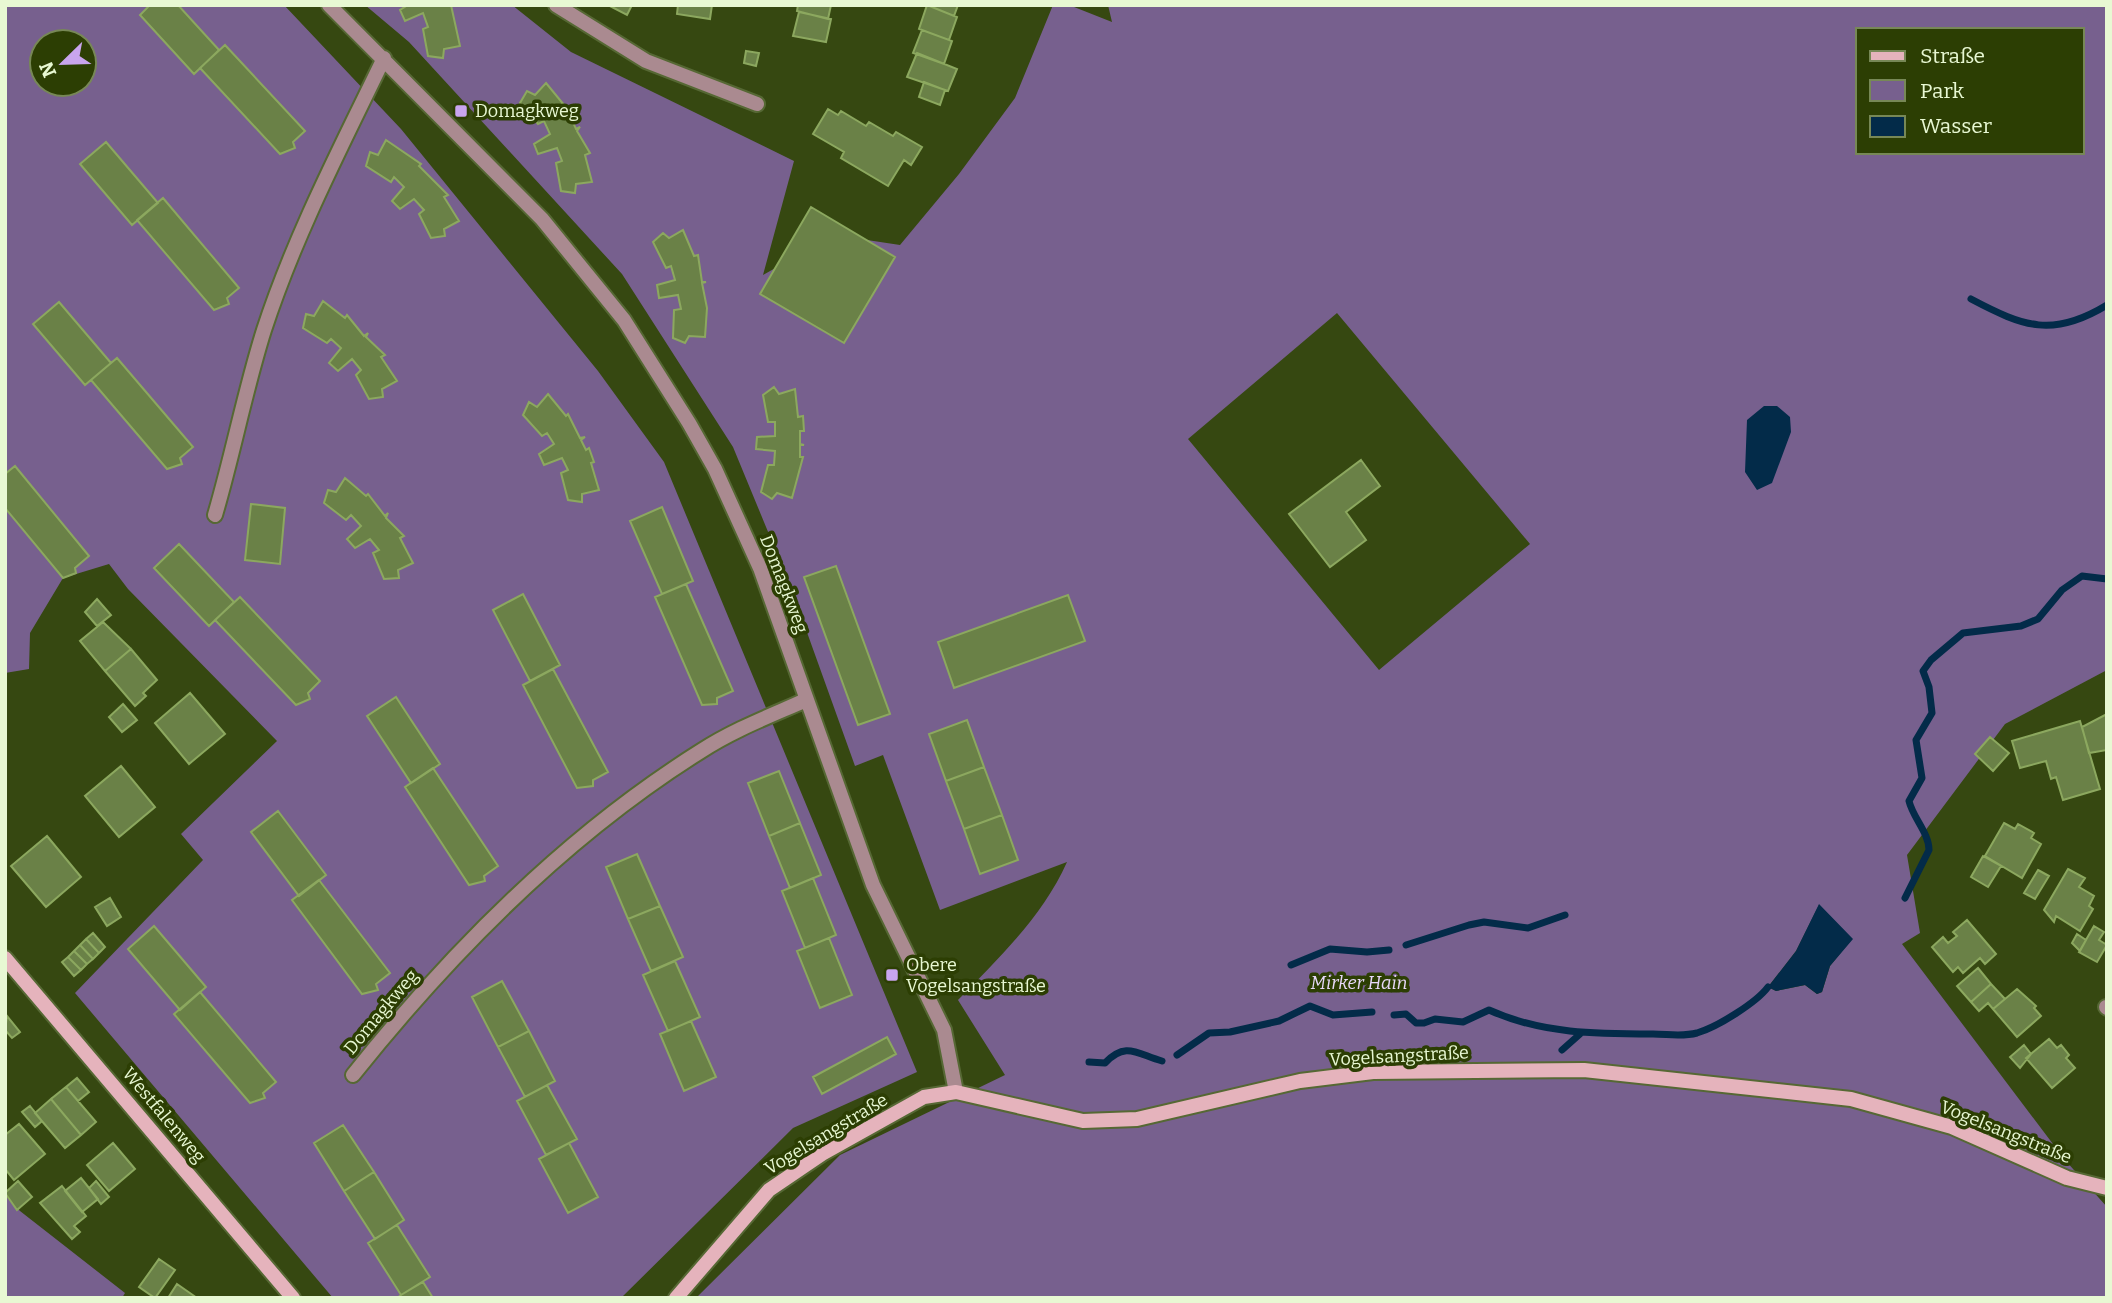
<svg xmlns="http://www.w3.org/2000/svg" width="2112" height="1303" font-family="Bitter,serif">
<style>
.green{fill:#77608e;fill-rule:evenodd}
.water{fill:#032b49}
.lines{fill:none;stroke-linecap:round;stroke-linejoin:round}
.stream{stroke:#032b49;stroke-width:7}
.building{fill:#6a8147;stroke:#8ca85f;stroke-width:2}
.street-casing{stroke:#566834;stroke-width:18}
.secondary-casing{stroke:#566834;stroke-width:18}
.street{stroke:#aa8a90;stroke-width:14}
.secondary{stroke:#e5b3bc;stroke-width:14}
.poi-dot{fill:#c9a5ee;stroke:#2c3e03;stroke-width:2.5}
.labels{text-anchor:middle;stroke-width:7;stroke-linejoin:round;paint-order:stroke}
.poi-label{font-size:18px;fill:#e8f8d3;stroke:#2c3e03;text-anchor:start}
.street-label{font-size:18px;fill:#e8f8d3;stroke:#2c3e03}
.park-label{font-size:18px;font-style:italic;fill:#e8d9fa;stroke:#2c3e03}
</style>
<rect width="100%" height="100%" fill="#364811"/>
<!-- green -->
<path class="green" d="M5 5H284L401 129 598 371 664 462 917 1072 793 1128 621 1298H333L75 993 203 860 181 834 277 741 128 589 109 564 63 578 30 633 29 669 5 673ZM42 42H84V84H42Z
M365 5H512L571 52 794 161 763 275 834 235 900 245 959 174 1015 98 1053 5H1069L1112 22 1108 5H2107V670L2005 724 1907 855 1920 933 1902 944 2065 1160 2107 1207V1298H696L840 1155 1005 1075 958 1000C999 958 1043 916 1067 862L940 910 883 755 855 766 790 585 733 447 622 274 409 42ZM1858 30H2082V152H1858ZM1337 313 1530 544 1379 670 1188 439ZM1819 905 1852 939 1830 966 1822 992 1817 994 1805 985 1776 991 1768 987 1796 951Z
M5 1195 20 1211 125 1293 122 1298H5Z"/>
<!-- water -->
<path class="water" d="M1764 406H1777L1790 417 1791 432 1772 483 1757 490 1745 472 1747 420Z
M1819 904 1853 939 1830 966 1822 992 1817 994 1805 985 1776 991 1768 987 1796 951Z"/>
<g class="lines">
<!-- stream -->
<path class="stream" d="M1971 299C2024 327 2053 338 2107 305
M1905 898 1929 850C1929 833 1913 818 1909 801L1922 778 1916 740 1932 713 1929 687 1923 671 1931 660 1963 633 2021 626 2038 619 2062 590 2082 576 2107 579
M1406 945 1469 925 1484 922 1528 928 1565 915
M1291 965 1330 949 1367 952 1389 950
M1394 1015 1406 1014 1416 1023H1424L1435 1019 1463 1022 1489 1010C1542 1034 1597 1034 1653 1034 1668 1034 1682 1037 1697 1033 1717 1027 1756 1003 1768 987
M1562 1050 1580 1034
M1177 1055 1209 1033 1230 1032 1279 1021 1310 1006 1333 1015 1372 1012
M1089 1062 1105 1063C1126 1041 1137 1054 1162 1061"/>
</g>
<!-- building -->
<path class="building" d="M150 5H178L219 50 194 74 140 15Z
M408 5H451L460 46 444 49 443 58 428 56 423 29 428 27 423 13 405 21 400 10Z
M608 5H632L627 15Z
M678 5H712L710 19 677 14Z
M798 5H831L828 19 797 11Z
M927 5 957 17 949 40 919 29Z
M927 5H958L954 16Z
M799 12 831 19 826 42 793 36Z
M922 30 952 41 944 64 913 53Z
M225 45 305 131 293 142 295 148 280 154 200 68Z
M746 51 759 53 756 66 744 63Z
M917 53 957 69 948 91 907 77Z
M924 82 945 90 940 105 919 97Z
M546 83 574 117 571 118 576 129 580 127 577 131 590 153 585 155 592 182 576 184 575 193 561 191 556 163 562 161 557 148 538 154 534 144 550 134 544 121 538 124 520 103 527 91 535 95Z
M828 109 838 115 841 111 866 126 869 122 893 136 896 132 922 147 911 165 904 160 888 186 841 158 844 152 813 134Z
M386 140 421 164 419 166 448 195 444 197 459 221 444 229 445 236 431 238 419 214 424 210 414 199 400 209 392 201 404 187 394 177 391 182 366 166 370 152 378 155Z
M106 142 158 203 132 225 80 164Z
M163 198 239 288 227 298 229 304 214 310 137 220Z
M811 207 895 257 844 343 760 294Z
M683 230 694 256 698 255 702 282H706L702 283 707 308 705 337 689 336 685 343 673 338 674 310 681 309 678 295 659 298 657 285 675 280 671 266 666 268 653 242 663 233 669 238Z
M323 301 345 318 347 315 364 336 368 333 366 337 385 355 381 357 397 381 382 389 383 397 369 399 356 375 361 370 352 359 338 371 329 363 341 348 331 339 327 343 303 328 306 314 314 316Z
M59 302 111 363 85 385 33 324Z
M117 358 193 447 180 458 182 464 167 469 91 380Z
M774 387 779 394 795 389 798 417 803 416 804 431H800V444L804 445H800V457H803L792 498 777 493 772 499 761 492 768 465H774L775 451 756 449 757 437 775 436V422H768L763 395Z
M548 394 566 416 568 414 580 438 585 437 581 440 586 450 589 448 594 462 591 463 599 490 582 494V502L568 500 561 473 568 470 562 458 544 465 539 454 554 444 547 433 542 436 523 415 529 402 537 407Z
M1361 460 1380 486 1346 512 1366 540 1330 567 1289 514Z
M15 466 89 556 75 568 76 573 63 578 5 508V474Z
M345 478 366 496 368 494 385 516 388 513 386 518 404 536 400 538 413 563 398 570 399 578 384 579 373 553 379 550 370 539 355 548 347 539 361 526 351 515 346 520 324 503 328 490 336 492Z
M251 504 285 508 280 564 245 560Z
M662 507 693 581 662 594 630 521Z
M179 544 234 602 209 626 154 568Z
M836 566 890 714 858 725 804 577Z
M686 584 733 691 717 698V704L702 705 655 597Z
M523 594 560 665 530 681 493 610Z
M1068 595 1085 641 954 688 938 642Z
M240 597 320 681 308 693 310 699 296 705 215 620Z
M97 599 111 615 97 626 85 612Z
M103 622 131 649 105 671 80 641Z
M131 649 157 680 143 693 146 696 135 706 105 671Z
M553 669 608 772 593 780V786L577 788 523 685Z
M190 693 225 734 189 764 155 723Z
M396 697 440 764 411 783 367 716Z
M123 704 137 720 122 732 109 717Z
M2107 714V750L2089 753 2082 727Z
M967 720 984 767 946 781 929 734Z
M2080 721 2100 789 2063 800 2056 777 2051 779 2046 761 2020 768 2012 741Z
M1990 737 2009 753 1993 771 1975 754Z
M121 766 155 807 119 837 85 796Z
M984 767 1002 815 964 829 946 781Z
M433 768 498 866 484 876 485 881 469 885 405 787Z
M779 771 800 823 769 836 748 783Z
M278 811 326 875 299 896 251 832Z
M1002 815 1018 860 980 874 964 829Z
M800 823 821 875 790 888 769 836Z
M2004 823 2015 829 2018 824 2034 833 2031 838 2041 844 2022 878 1985 856Z
M47 836 81 877 46 907 11 866Z
M637 854 660 906 628 919 606 867Z
M1983 856 2001 866 1988 887 1971 877Z
M2068 869 2085 878 2079 887 2094 896 2089 906 2093 909 2080 931 2056 916 2054 922 2044 910Z
M2038 870 2049 876 2035 899 2024 893Z
M813 878 836 935 805 948 782 891Z
M319 880 390 973 376 984 378 990 362 994 292 900Z
M110 898 121 917 107 926 95 907Z
M660 906 683 957 651 971 628 919Z
M1967 920 1996 954 1985 964 1980 958 1963 973 1958 967 1953 972 1932 947 1943 937 1948 943 1957 936 1953 932Z
M154 926 206 987 180 1010 128 949Z
M2094 926 2104 932 2099 940 2107 945 2097 962 2079 952Z
M93 933 105 947 99 953 86 939Z
M2077 934 2086 940 2080 951 2072 943Z
M829 938 852 995 820 1008 797 951Z
M86 939 99 953 93 959 80 945Z
M80 945 93 959 87 964 74 951Z
M74 951 87 964 81 970 68 957Z
M68 957 81 970 74 976 62 962Z
M675 961 700 1017 668 1031 643 975Z
M1978 968 1991 984 1971 1002 1957 986Z
M502 981 529 1031 498 1047 472 997Z
M1991 984 2005 999 1993 1009 1988 1003 1979 1011 1971 1002Z
M2017 989 2036 1006 2034 1008 2041 1016 2017 1037 1993 1009Z
M200 992 276 1082 263 1093 265 1098 250 1103 174 1014Z
M7 1016 20 1032 12 1038 5 1030Z
M691 1021 716 1077 684 1091 660 1034Z
M529 1031 555 1081 525 1097 498 1047Z
M887 1037 896 1054 822 1094 813 1077Z
M2049 1039 2057 1048 2061 1045 2069 1055 2066 1058 2075 1068 2052 1088 2026 1058Z
M2024 1045 2031 1054 2020 1068 2010 1057Z
M77 1078 89 1092 78 1101 66 1087Z
M547 1085 577 1139 546 1155 517 1101Z
M66 1087 96 1122 81 1135 51 1099Z
M51 1099 81 1135 65 1148 35 1113Z
M30 1106 42 1121 35 1127 22 1112Z
M19 1124 45 1154 14 1180 5 1169V1135Z
M343 1125 374 1172 344 1191 314 1143Z
M113 1143 135 1169 109 1191 87 1165Z
M569 1143 598 1197 568 1213 539 1159Z
M374 1172 404 1220 375 1239 344 1191Z
M81 1178 98 1199 82 1212 65 1191Z
M18 1181 32 1197 17 1210 5 1193Z
M96 1181 109 1197 101 1204 89 1188Z
M62 1186 86 1216 74 1226 80 1232 72 1239 40 1203Z
M397 1225 430 1277 401 1295 368 1243Z
M159 1259 175 1270 155 1298 139 1287Z
M423 1282 433 1298H397L401 1295Z
M177 1284 197 1298H168Z"/>
<g class="lines">
<defs>
<path id="street" d="M329 5 542 219 624 320 689 423 715 469 760 568 873 885 944 1030 956 1092
M556 5 646 61 757 104
M215 515C233 454 245 390 264 330 295 235 341 147 384 58
M2106 1007 2107 1008
M353 1075C451 952 567 835 701 751 733 730 770 716 806 700"/>
<path id="secondary" d="M5 958 293 1298
M676 1298 769 1190 822 1154 924 1097 956 1092 1083 1121 1137 1119 1300 1081 1373 1072 1584 1070 1851 1099 1952 1127 2067 1178 2107 1188"/>
</defs>
<!-- street casing -->
<use href="#street" class="street-casing"/>
<!-- secondary casing -->
<use href="#secondary" class="secondary-casing"/>
<!-- street -->
<use href="#street" class="street"/>
<!-- secondary -->
<use href="#secondary" class="secondary"/>
</g>
<!-- markers -->
<g class="poi-dot">
<rect x="454" y="104" width="14" height="14" rx="3.5"/>
<rect x="885" y="968" width="14" height="14" rx="3.5"/>
</g>
<g class="labels">
<!-- poi labels -->
<g class="poi-label">
<text x="475" y="117">Domagkweg</text>
<text x="906" y="971">Obere<tspan x="906" dy="21">Vogelsangstraße</tspan></text>
</g>
<!-- street labels -->
<g class="street-label">
<text transform="translate(784 584) rotate(69)" y="6">Domagkweg</text>
<text transform="translate(381 1012) rotate(-50)" y="6">Domagkweg</text>
<text transform="translate(1399 1056) rotate(-3)" y="6">Vogelsangstraße</text>
<text transform="translate(164 1115) rotate(50)" y="6">Westfalenweg</text>
<text transform="translate(2006 1132) rotate(22)" y="6">Vogelsangstraße</text>
<text transform="translate(826 1134) rotate(-31)" y="6">Vogelsangstraße</text>
</g>
<!-- park labels -->
<g class="park-label">
<text x="1359" y="989">Mirker Hain</text>
</g>
</g>
<!-- border -->
<rect width="2112" height="1303" fill="none" stroke="#e8f8d3" stroke-width="14"/>
<!-- legend -->
<rect x="1856" y="28" width="228" height="126" fill="#2c3e03" stroke="#778856" stroke-width="2"/>
<rect x="1870" y="51" width="35" height="10" fill="#e5b3bc" stroke="#778856" stroke-width="2"/>
<text x="1920" y="63" font-size="21" fill="#e8f8d3">Straße</text>
<rect x="1870" y="80" width="35" height="21" fill="#77608e" stroke="#778856" stroke-width="2"/>
<text x="1920" y="98" font-size="21" fill="#e8f8d3">Park</text>
<rect x="1870" y="116" width="35" height="21" fill="#032b49" stroke="#778856" stroke-width="2"/>
<text x="1920" y="133" font-size="21" fill="#e8f8d3">Wasser</text>
<!-- north arrow -->
<g transform="translate(63 63) rotate(247)"><circle r="33" fill="#2c3e03" stroke="#778856" stroke-width="2"/>
<path d="M0-5L12 26L0 18L-12 26Z" fill="#c9a5ee"/>
<text y="-10" font-size="19" font-weight="bold" text-anchor="middle" fill="#e8f8d3">N</text>
</g>
</svg>
